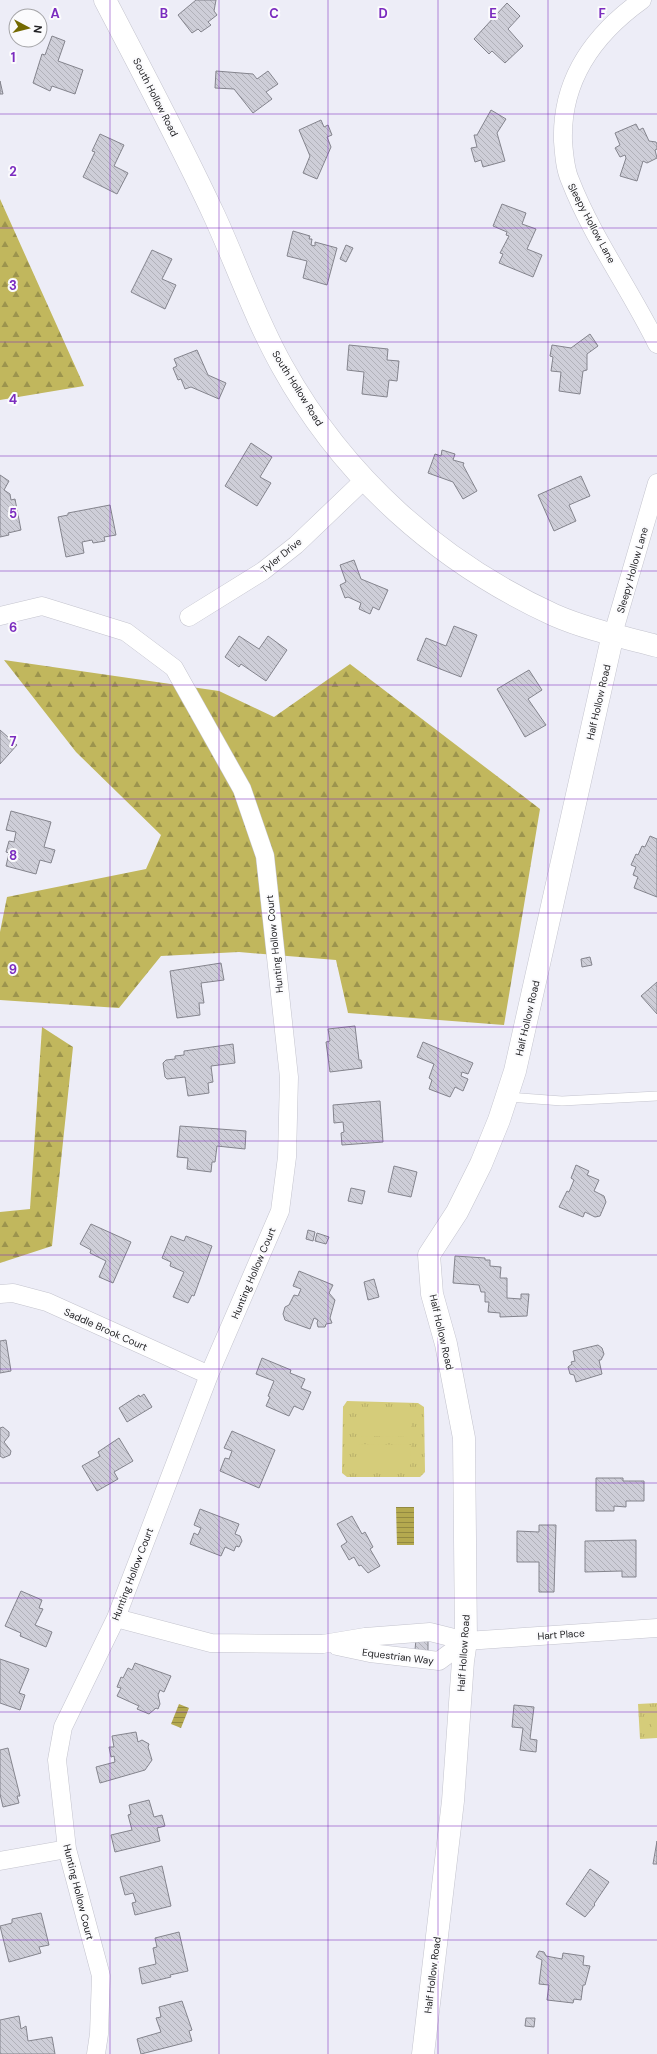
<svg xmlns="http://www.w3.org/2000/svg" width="657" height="2054" font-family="'DM Sans',sans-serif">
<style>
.forest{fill:url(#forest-firs)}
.park{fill:url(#park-tufts)}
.pitch{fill:#d5cc7a}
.water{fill:url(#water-rules)}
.building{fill:url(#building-back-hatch);stroke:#84848d}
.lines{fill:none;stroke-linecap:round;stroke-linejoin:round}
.lane-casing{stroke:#c4c4ce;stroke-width:10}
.street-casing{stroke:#c4c4ce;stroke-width:19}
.secondary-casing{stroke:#c4c4ce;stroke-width:23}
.lane{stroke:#fff;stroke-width:9}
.street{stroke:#fff;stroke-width:18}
.secondary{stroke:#fff;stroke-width:22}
.grid{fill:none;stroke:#7b2cbf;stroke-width:1;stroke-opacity:0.55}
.labels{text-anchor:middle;stroke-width:4;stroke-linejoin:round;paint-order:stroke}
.street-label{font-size:10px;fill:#222225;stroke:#fbfbfd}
.grid-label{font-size:13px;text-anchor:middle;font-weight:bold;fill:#7b2cbf;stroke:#fbfbfd;stroke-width:4;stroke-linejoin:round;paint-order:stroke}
</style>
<defs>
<pattern id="forest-firs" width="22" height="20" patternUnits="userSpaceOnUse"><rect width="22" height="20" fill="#c1b75d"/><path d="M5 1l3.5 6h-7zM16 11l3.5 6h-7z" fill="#9c944d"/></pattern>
<pattern id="park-tufts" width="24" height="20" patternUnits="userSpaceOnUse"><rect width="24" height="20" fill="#d5cc7a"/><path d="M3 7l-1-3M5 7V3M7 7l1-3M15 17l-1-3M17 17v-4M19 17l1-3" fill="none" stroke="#b7af69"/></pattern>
<pattern id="water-rules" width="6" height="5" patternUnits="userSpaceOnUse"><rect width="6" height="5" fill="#b4a94f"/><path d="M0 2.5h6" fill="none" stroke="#928941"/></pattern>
<pattern id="building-back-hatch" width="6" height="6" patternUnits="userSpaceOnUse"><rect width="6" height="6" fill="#ceced8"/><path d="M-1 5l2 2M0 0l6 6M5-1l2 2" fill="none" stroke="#b1b1b9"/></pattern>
</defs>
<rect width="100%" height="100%" fill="#ededf7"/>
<!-- forest -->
<path class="forest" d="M0 199 84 386 0 400Z
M4 660 219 691 274 717 350 664 540 809 504 1025 348 1013 336 960 239 952 161 956 119 1008 0 1000V932L7 897 146 869 161 835 76 752Z
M42 1027 73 1047 52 1246 0 1263V1212L30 1209Z"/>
<!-- park -->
<path class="park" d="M347 1401 418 1403 424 1407 425 1472 420 1477H347L342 1473 343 1407Z
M657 1703V1738L640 1739 638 1704Z"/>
<!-- pitch -->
<path class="pitch" d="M358 1411H411V1437L358 1436Z
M357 1444 411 1445 410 1470H357Z
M651 1707H657V1730L652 1731Z"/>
<!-- water -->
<path class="water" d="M396 1507H414V1545H397Z
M179 1704 189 1708 181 1728 171 1724Z"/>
<!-- building -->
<path class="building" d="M196 0H216L214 11 217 15 208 22 211 25 201 32 198 29 192 33 178 15Z
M507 3 520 16 508 29 523 46 505 63 492 51 489 54 474 39Z
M52 36 65 41 58 61 83 70 75 94 52 86 50 91 33 83 42 54 45 55Z
M216 71 253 74 257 79 268 71 278 84 266 92 272 99 253 113 234 89 215 88Z
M0 81 3 94H0Z
M491 110 506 119 497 133 505 161 483 167 481 160 475 162 471 148 477 147 474 135H477Z
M321 120 324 127 328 125 332 135 327 137 331 147 317 179 303 173 310 156 299 130Z
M636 124 639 130 643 128 649 141 656 142 657 144V149L655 150 657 158 647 163 643 161 637 181 620 176 626 158 625 155 620 157 615 148 620 145 615 133Z
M100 134 124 145 114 166 128 173 117 194 83 177 95 152 92 151Z
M502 204 526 213 522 224 536 229 527 249 542 255 533 277 499 263 503 254 500 253 509 236 506 235 507 232 493 226Z
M293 231 310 236 309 239H312L311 245 315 246V242L337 248 327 285 303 278 307 261 287 256Z
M346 245 353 248 346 262 340 259Z
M152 250 172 259 162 279 176 285 165 309 131 292Z
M590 334 598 346 587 354V370L583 371 580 394 559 391 561 372 551 371 553 357 550 356 552 345 571 348Z
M349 345 388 349 387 360 399 361 397 381 389 380 387 397 362 394 364 372 347 370Z
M197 350 208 375 226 383 219 399 191 387 185 389 181 379 178 380 173 368 177 366 174 359Z
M251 443 272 457 260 477 271 483 257 506 225 486Z
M442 450 455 454 453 460 464 463 463 465 477 491 463 499 453 482 428 473 435 454 441 456Z
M0 475 9 481 4 490 10 494 11 500 15 499 21 530 8 533 9 535 0 537Z
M581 476 590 496 569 505 576 521 554 531 538 495Z
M110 505 116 535 104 537 105 541 93 543 92 540 82 542 84 553 66 557 58 517 68 515V513Z
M354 560 361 579 388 590 379 610 373 607 370 614 359 609 361 603 348 597 345 598 340 585 346 582 340 565Z
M454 626 477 635 461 677 417 660 426 638 446 646Z
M239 636 259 649 268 636 287 650 266 681 241 664 239 667 225 657Z
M529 670 542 690 528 699 546 725 525 737 497 689Z
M0 730 17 745 0 764Z
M11 811 51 822 44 847 55 850 51 863 40 860 36 874 6 866 9 853 6 852 9 841 14 842 16 832 6 830Z
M650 836 657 839V897L634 888 638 877 633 875 636 867 631 865 636 854 638 855 642 846 645 847Z
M590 957 592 965 582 967 581 959Z
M221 963 224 980 201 983 204 1003H199L200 1015 177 1018 170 971Z
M657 982V1014L641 996Z
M355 1026 359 1060H361L362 1068 330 1072 326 1042 330 1041 328 1029Z
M423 1042 473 1063 468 1074 462 1072 461 1076 468 1079 463 1091 455 1087 450 1097 429 1089 432 1080 429 1078 434 1064 417 1057Z
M233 1044 235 1063 211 1066 213 1082 208 1083 209 1093 188 1096 185 1077 167 1079 165 1077 163 1063 166 1060 175 1059V1056L184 1055V1051Z
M380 1101 383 1142 342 1145 341 1133 344 1132 343 1122 334 1123 333 1105Z
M180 1126 246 1131 245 1149 217 1146 215 1162H212L211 1172 187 1169 188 1158 177 1157Z
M576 1165 589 1171 587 1175 599 1180 594 1191 604 1196 606 1202 600 1216 595 1217 585 1212 583 1217 559 1207 567 1191 569 1192 574 1180 571 1178Z
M394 1166 417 1172 411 1197 388 1192Z
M351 1188 365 1191 362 1204 348 1201Z
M91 1224 131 1242 113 1283 99 1277 106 1261 90 1253 91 1250 80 1244Z
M308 1230 315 1232 313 1241 306 1239Z
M317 1233 329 1237 326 1244 315 1241Z
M171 1236 184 1241 186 1236 212 1246 194 1296 192 1295 188 1303 173 1297 184 1272 170 1266 171 1262 162 1258Z
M455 1256 485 1258V1260H490V1266L501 1267 500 1278H507V1298L521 1299V1294H529L527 1316 500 1317V1313L488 1312 489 1302H485V1292H481L479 1285 453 1283Z
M299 1271 333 1285 329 1293 335 1300 330 1318 332 1323 326 1324 325 1327H318L317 1323 318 1320 314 1318 310 1329 285 1320 283 1314 285 1307 289 1305 294 1295 298 1296 301 1289 293 1286Z
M374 1279 379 1297 368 1300 364 1282Z
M6 1340 11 1371 0 1373V1341Z
M598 1345 602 1348 604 1354 601 1360H599L602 1374 576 1382 574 1375 570 1374 568 1367 572 1364 571 1362 575 1361 573 1351Z
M262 1358 291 1370 290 1373 305 1379 301 1388 311 1392 303 1410 294 1406 289 1416 266 1406 270 1397 268 1396 274 1381 256 1374Z
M144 1394 152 1407 127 1422 119 1408 139 1395 140 1397Z
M3 1427 9 1432V1436L4 1442 11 1451 10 1455 3 1458 0 1456V1428Z
M232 1431 275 1450 259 1488 220 1471 225 1458 229 1459 232 1451 224 1448Z
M119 1438 133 1461 114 1472 118 1479 97 1491 82 1466 100 1456 98 1452Z
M596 1478H623V1481H644V1501H626V1507L614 1506V1511H596Z
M200 1509 239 1524 235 1534 240 1536 242 1541 239 1547 236 1546 234 1551 225 1547 221 1556 190 1544 194 1533 198 1535 201 1528 194 1525Z
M352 1516 362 1534 365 1532 373 1547 370 1549 380 1566 368 1573 361 1565 359 1566 354 1557 349 1560 341 1546 347 1542 337 1524Z
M539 1525H556L554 1592H539V1562H517V1531L539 1532Z
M636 1540V1577H622V1571L585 1572V1541Z
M21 1591 42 1600 39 1608 43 1609 35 1625 52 1632 46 1647 20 1636 21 1633 5 1626Z
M416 1639 428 1640V1651L415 1650Z
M0 1659 29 1669 19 1693 25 1695 20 1710 0 1703Z
M135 1663 171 1676 164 1692 160 1690 158 1695 160 1704 158 1709 156 1708 149 1714 137 1709 139 1706 117 1696 121 1688 117 1687 121 1677 123 1678 128 1668 132 1670Z
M514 1705 534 1707 530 1739 537 1740 536 1752 520 1750 523 1728 512 1727Z
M136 1732 138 1742 142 1740 149 1744 148 1747 152 1760 145 1770 100 1783 96 1767 115 1762 114 1756 111 1757 109 1747H114L112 1736Z
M8 1748 20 1796H17L19 1803 3 1807 0 1794V1750Z
M149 1800 154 1817 162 1815 165 1826 157 1828 160 1841 115 1852 111 1835 132 1830 128 1815 131 1814 129 1805Z
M657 1841V1864H653Z
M162 1866 171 1906 135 1915 132 1903 136 1902 133 1893 125 1895 120 1877Z
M590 1869 609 1882 594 1904 595 1905 585 1917 566 1904Z
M41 1913 49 1945 39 1947 41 1953 9 1962 0 1926 12 1923V1919Z
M179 1932 188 1971 170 1975 171 1977 142 1984 139 1968 156 1964 153 1948 157 1947 155 1938Z
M539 1951 544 1952 546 1956 562 1959 563 1953 584 1956 583 1965 590 1966 585 1985H583L581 2000 574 1999 573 2003 547 2000 549 1985 539 1984 542 1960 536 1957Z
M182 2001 192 2030 189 2031 192 2041 141 2054 137 2039 161 2032 156 2018 161 2017 159 2007Z
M19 2016 21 2029 26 2026 28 2041 52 2037 55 2054H0V2020Z
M526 2018H535L534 2027 525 2026Z"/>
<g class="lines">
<defs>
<path id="lane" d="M507 1097 562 1101 657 1096"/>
<path id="street" d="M642 0C593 35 561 80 563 141 564 154 565 169 570 180 592 237 630 289 657 344
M0 616 42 606 126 632 174 668 242 789 265 856 289 1077 287 1157 280 1211 209 1375 116 1618 63 1727 57 1760 67 1849 101 1976 99 2034 96 2054
M189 617 263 571 296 545 364 480
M613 634 657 483
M0 1294 13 1293 47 1302 209 1375
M116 1618 211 1643 323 1644 365 1637 430 1632 466 1641 657 1628
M337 1646 370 1653 439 1661 466 1641
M0 1861 67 1849"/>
<path id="secondary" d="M105 0C142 71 180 142 214 215 237 265 255 318 282 366 344 478 439 562 554 615 586 629 623 637 657 646
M423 2054 453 1801 463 1661 466 1641 464 1438 446 1344 432 1294 429 1255 457 1212 481 1164 499 1120 515 1071 613 634"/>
</defs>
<!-- lane casing -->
<use href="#lane" class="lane-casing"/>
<!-- street casing -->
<use href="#street" class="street-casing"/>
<!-- secondary casing -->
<use href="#secondary" class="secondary-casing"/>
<!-- lane -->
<use href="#lane" class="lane"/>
<!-- street -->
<use href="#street" class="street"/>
<!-- secondary -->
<use href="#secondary" class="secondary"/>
</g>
<!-- grid -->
<path class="grid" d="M110 0V2054M219 0V2054M328 0V2054M438 0V2054M548 0V2054M0 114H657M0 228H657M0 342H657M0 456H657M0 571H657M0 685H657M0 799H657M0 913H657M0 1027H657M0 1141H657M0 1255H657M0 1369H657M0 1483H657M0 1598H657M0 1712H657M0 1826H657M0 1940H657"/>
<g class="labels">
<!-- street labels -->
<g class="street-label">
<text transform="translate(156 97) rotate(63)" y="4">South Hollow Road</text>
<text transform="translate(592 223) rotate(62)" y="4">Sleepy Hollow Lane</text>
<text transform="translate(298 388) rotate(58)" y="4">South Hollow Road</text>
<text transform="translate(281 555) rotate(-39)" y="4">Tyler Drive</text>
<text transform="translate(632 570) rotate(-74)" y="4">Sleepy Hollow Lane</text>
<text transform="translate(598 702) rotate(-77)" y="4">Half Hollow Road</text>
<text transform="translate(274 944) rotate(-96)" y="4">Hunting Hollow Court</text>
<text transform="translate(527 1018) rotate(-77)" y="4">Half Hollow Road</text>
<text transform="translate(253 1273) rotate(-67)" y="4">Hunting Hollow Court</text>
<text transform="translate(106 1329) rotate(24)" y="4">Saddle Brook Court</text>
<text transform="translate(442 1332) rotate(77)" y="4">Half Hollow Road</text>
<text transform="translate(132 1574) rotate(-69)" y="4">Hunting Hollow Court</text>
<text transform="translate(561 1634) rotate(-4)" y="4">Hart Place</text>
<text transform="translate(463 1653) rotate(-86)" y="4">Half Hollow Road</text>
<text transform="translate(398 1656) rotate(7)" y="4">Equestrian Way</text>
<text transform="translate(79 1892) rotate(76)" y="4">Hunting Hollow Court</text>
<text transform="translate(432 1975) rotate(-83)" y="4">Half Hollow Road</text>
</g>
</g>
<g class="grid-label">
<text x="55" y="18">A</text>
<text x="164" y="18">B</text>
<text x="274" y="18">C</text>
<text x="383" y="18">D</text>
<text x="493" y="18">E</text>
<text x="602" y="18">F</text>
<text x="13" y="62">1</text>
<text x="13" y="176">2</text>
<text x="13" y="290">3</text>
<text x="13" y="404">4</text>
<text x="13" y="518">5</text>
<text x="13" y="632">6</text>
<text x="13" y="746">7</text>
<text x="13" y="860">8</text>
<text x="13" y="974">9</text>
</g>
<!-- north arrow -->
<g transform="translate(28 28) rotate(97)"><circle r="19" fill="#fbfbfd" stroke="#a4a4a7"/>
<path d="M0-3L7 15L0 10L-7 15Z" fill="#746a02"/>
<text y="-6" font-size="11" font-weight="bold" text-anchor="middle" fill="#222225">N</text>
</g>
</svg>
